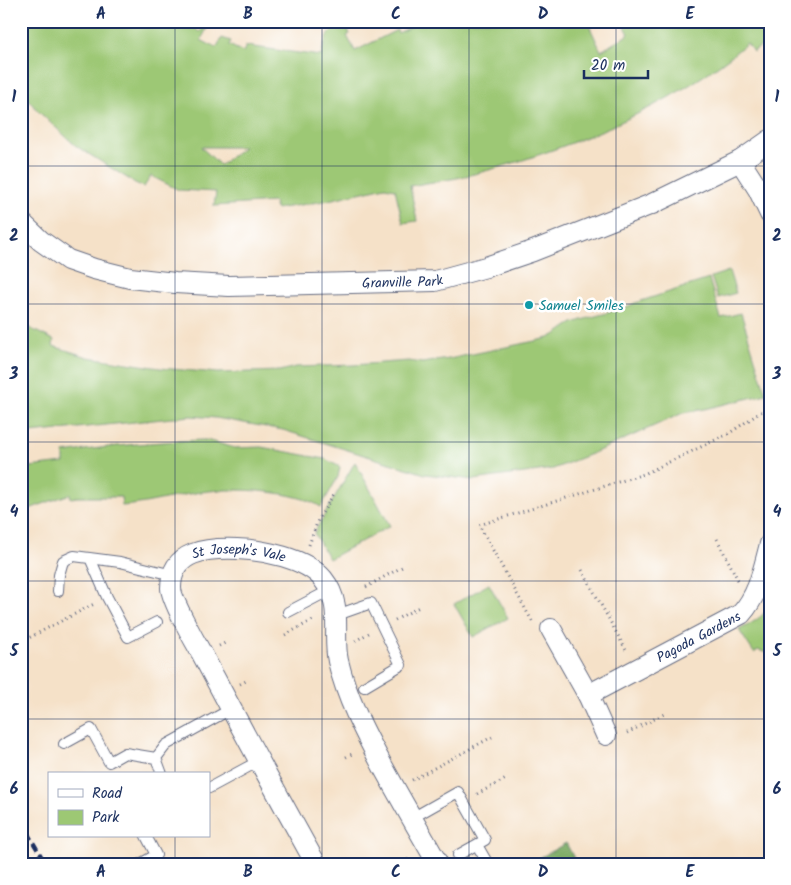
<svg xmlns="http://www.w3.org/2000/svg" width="791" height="885" font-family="Kalam,sans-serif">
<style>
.green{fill:#9dc874;stroke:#5c7c69;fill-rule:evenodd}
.forest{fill:#7eac66;stroke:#4c6e62}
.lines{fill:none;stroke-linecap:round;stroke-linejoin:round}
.service-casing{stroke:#676d83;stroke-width:12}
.minor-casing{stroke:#676d83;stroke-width:22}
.path{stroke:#676d83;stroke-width:3;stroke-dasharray:1 4;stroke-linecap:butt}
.service{stroke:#fff;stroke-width:10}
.minor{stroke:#fff;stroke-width:20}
.rail{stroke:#1b2f5e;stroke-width:4;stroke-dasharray:8 4;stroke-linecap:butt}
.grid{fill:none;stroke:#1b2f5e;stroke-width:1;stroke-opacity:0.55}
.culture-dot{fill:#0f9aa8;stroke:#fff;stroke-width:2}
.labels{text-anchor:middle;stroke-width:5;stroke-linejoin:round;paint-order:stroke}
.street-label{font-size:14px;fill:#1b2f5e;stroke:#fff}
.culture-label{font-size:14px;fill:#0d838f;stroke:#fff;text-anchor:start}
.neatline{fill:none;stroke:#1b2f5e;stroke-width:2}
.grid-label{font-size:16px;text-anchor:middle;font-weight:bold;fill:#1b2f5e}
</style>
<rect width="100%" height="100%" fill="#fff"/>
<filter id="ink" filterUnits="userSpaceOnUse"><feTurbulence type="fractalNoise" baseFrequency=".02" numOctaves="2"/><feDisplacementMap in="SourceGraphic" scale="10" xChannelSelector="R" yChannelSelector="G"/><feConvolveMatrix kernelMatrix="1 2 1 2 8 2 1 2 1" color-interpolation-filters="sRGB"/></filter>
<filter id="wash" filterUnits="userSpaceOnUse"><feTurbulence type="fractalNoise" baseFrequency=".0096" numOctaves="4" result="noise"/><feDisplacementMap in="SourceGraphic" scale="20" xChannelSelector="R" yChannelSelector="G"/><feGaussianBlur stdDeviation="1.12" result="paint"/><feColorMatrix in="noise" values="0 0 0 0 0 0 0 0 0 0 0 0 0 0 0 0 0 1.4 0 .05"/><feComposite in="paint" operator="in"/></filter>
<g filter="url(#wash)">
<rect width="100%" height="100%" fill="#f5e1c8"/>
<!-- green -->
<path class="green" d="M21 21H180L184 26 189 22 199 32 204 28H207L201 40 216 48 222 38 231 41 229 45 243 52 246 46 321 56C326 37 325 32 344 23L350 34 347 36 355 51 397 30 398 33 417 24 419 21H587L601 51 629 34 622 21H760L757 24 769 40 753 52 747 43C673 107 563 152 470 175 451 180 430 182 410 186L417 221 403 223 395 189 385 187 324 201 276 209 274 202 214 206 216 192 179 190 151 176 144 187 135 183 76 146 40 113 21 92ZM201 147H244L220 165Z
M729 271 736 293 718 298 711 277Z
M709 279 721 318 741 313 766 394 705 409 683 413 596 452 553 469 474 480 425 474 283 430 216 418 191 416 21 434V324L54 340 53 346 88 357 160 368 218 373 280 371 296 367 353 365 409 361 422 363 449 359 549 338C558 334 565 327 573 323 594 315 615 313 635 303Z
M206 440 235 448 261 447 325 459 340 467 338 477 321 507C297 491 238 488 209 491 180 494 151 504 122 506L121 497H77L71 498 70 494 21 512V468L64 463V453C111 446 158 441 206 440Z
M355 462 390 526 329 559 314 533Z
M489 584 508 618 473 637 454 604Z
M770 605V654L758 650 754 653 739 630C750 624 764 617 770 605Z"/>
<!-- forest -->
<path class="forest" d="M566 843 577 864H529Z"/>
</g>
<g filter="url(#ink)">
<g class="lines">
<defs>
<path id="service" d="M90 558 107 597 128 637 157 622
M58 591 59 575 63 561 74 556 120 562 173 575
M288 612 330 590
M337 615 371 603 401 665 364 687
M64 744 91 729 109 762 125 753 156 758
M162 774 156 758 166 745 231 709
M209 788 259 761
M412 818 458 792 485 840 458 855
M477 845 488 864
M140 864 156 855 146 836"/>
<g id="minor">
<path d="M740 161 758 189 770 214"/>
<path id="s1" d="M21 222 41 241 68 260 94 269 130 278 175 283 229 286 435 281 486 267 533 251 652 204 740 161 770 140"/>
<path d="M551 629 588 695 606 735"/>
<path id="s2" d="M588 695 741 614C759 594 763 570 770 544"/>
<path id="s3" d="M316 864C277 794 239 724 202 654 195 642 171 599 171 588 171 550 208 548 237 549 263 550 306 558 323 579 344 605 332 634 338 661 347 699 364 731 382 765 400 798 419 831 438 864"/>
</g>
</defs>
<!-- service casing -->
<use href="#service" class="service-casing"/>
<!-- minor casing -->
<use href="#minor" class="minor-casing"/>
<!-- path -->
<path class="path" d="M717 539 738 580
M309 545 318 520 335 492
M582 570 627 652
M366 587 402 567
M395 620 421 606
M532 621 479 525 644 474 728 434 770 406
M285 635 315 619
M355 641 369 633
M21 642 94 604
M219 646 227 642
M240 684 248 680
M627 733 666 713
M346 757 354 753
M412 780 492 737
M477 794 506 779
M403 862 411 858"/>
<!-- service -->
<use href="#service" class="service"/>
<!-- minor -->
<use href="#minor" class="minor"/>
<!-- rail -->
<path class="rail" d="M21 822 46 864
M21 845 32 864"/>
</g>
</g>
<!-- grid -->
<path class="grid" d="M175 21V774M322 21V864M469 21V864M616 21V864M21 166H770M21 304H770M21 442H770M21 581H770M21 719H770M175 836V864"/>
<!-- markers -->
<circle class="culture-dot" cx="529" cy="305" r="5"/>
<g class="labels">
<!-- street labels -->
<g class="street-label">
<text dy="5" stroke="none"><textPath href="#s1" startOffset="398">Granville Park</textPath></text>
<text dy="5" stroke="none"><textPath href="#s3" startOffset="402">St Joseph's Vale</textPath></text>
<text dy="5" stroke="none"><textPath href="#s2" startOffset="125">Pagoda Gardens</textPath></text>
</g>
<!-- culture labels -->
<g class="culture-label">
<text x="539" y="310">Samuel Smiles</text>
</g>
</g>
<!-- margin -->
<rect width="791" height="885" fill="none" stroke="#fff" stroke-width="55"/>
<!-- legend -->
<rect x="48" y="772" width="162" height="65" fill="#ffffff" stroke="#a4acbf"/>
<rect x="58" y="789" width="25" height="8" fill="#ffffff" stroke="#a4acbf"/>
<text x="92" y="798" font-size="15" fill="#1b2f5e">Road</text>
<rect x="58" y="810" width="25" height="15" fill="#9dc874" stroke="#a4acbf"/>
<text x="92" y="822" font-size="15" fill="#1b2f5e">Park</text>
<!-- scale -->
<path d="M584 70v8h64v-8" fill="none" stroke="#1b2f5e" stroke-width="2.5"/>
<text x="591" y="70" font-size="15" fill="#1b2f5e" stroke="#ffffff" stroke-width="4" paint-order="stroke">20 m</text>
<rect x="28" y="28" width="736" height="830" class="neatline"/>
<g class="grid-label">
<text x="101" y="19">A</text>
<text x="248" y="19">B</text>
<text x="396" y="19">C</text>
<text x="543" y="19">D</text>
<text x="690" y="19">E</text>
<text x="14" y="102">1</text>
<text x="777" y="102">1</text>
<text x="14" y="241">2</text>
<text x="777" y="241">2</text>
<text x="14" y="379">3</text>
<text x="777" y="379">3</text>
<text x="14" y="517">4</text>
<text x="777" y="517">4</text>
<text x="14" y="656">5</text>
<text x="777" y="656">5</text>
<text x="14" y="794">6</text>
<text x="777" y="794">6</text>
<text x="101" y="877">A</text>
<text x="248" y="877">B</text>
<text x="396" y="877">C</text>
<text x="543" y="877">D</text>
<text x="690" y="877">E</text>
</g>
</svg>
